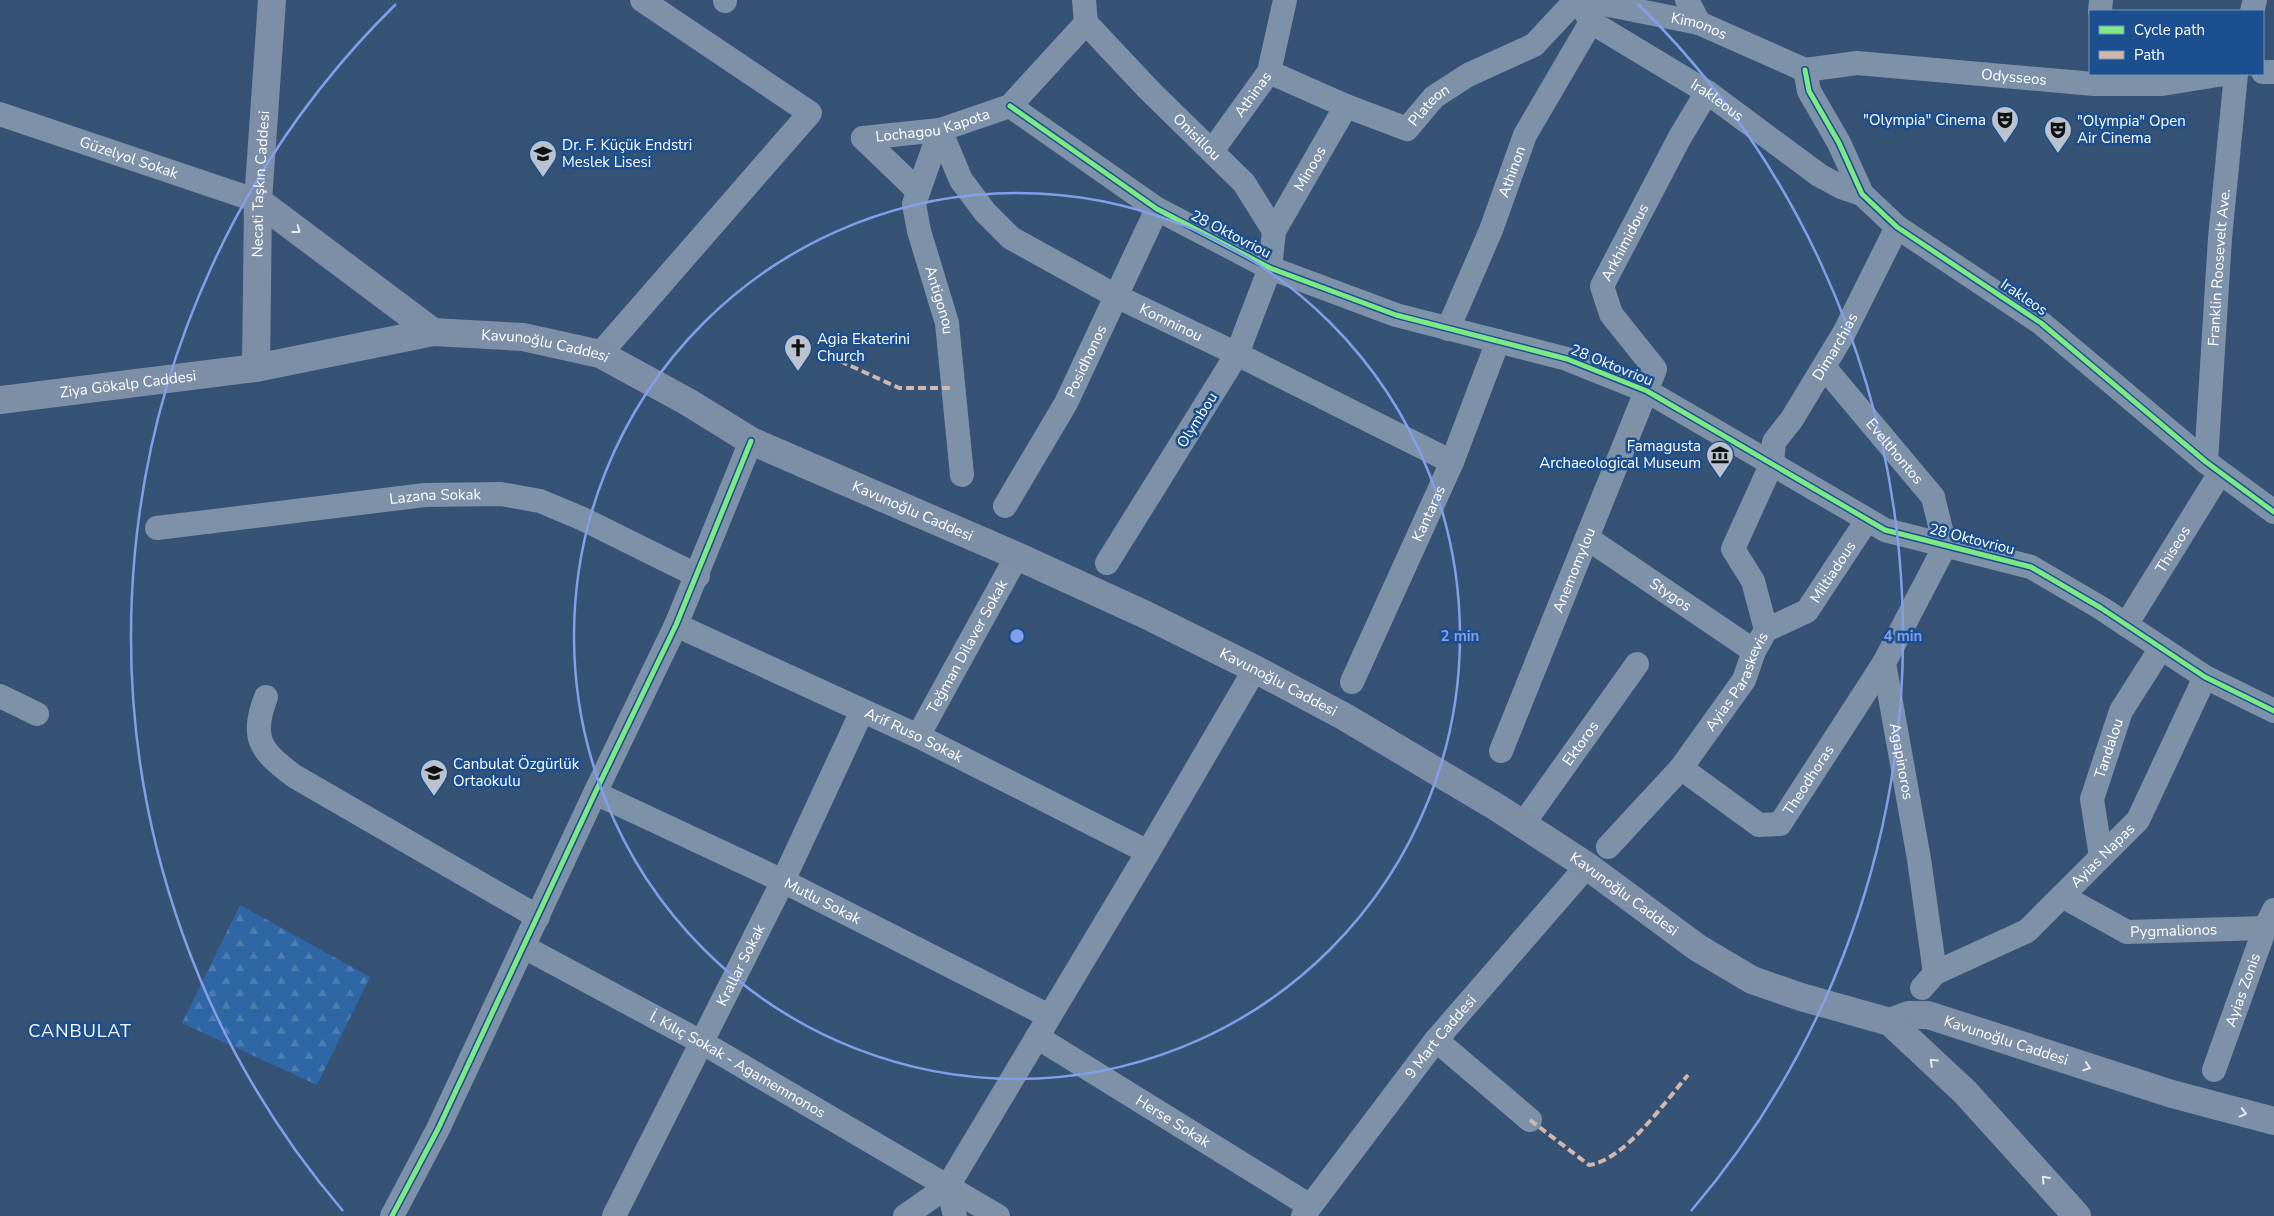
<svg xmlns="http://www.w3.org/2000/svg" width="2274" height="1216" font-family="'Nunito Sans',sans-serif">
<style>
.forest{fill:url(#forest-firs)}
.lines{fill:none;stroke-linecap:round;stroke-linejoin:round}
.minor{stroke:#7d92a8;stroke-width:24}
.major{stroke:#7d8ea7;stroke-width:28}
.quiet{stroke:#d1b7ad;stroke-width:4;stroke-dasharray:8 4;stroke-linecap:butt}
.cycleway-casing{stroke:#1b4f8f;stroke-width:8}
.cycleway{stroke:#7ce984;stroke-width:5}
.oneway{stroke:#e5e8ed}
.ring{fill:none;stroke:#839eea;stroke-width:2.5}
.labels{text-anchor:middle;stroke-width:5;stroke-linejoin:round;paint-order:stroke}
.street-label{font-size:15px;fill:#fff;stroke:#1b4f8f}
.poi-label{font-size:15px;fill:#fff;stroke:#1b4f8f;text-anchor:start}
.quarter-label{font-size:18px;letter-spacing:1px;fill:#fff;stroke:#1b4f8f}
.centre{fill:#839eea;stroke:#1b4f8f;stroke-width:2.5}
.ring-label{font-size:15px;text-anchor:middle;font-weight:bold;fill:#839eea;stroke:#1b4f8f;stroke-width:5;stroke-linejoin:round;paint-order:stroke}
</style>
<defs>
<pattern id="forest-firs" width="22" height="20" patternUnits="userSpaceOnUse" patternTransform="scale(1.25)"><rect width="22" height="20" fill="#2f66a5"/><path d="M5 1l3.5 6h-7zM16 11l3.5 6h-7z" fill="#4e7db2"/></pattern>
</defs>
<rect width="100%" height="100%" fill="#365274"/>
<!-- forest -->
<path class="forest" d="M240 905 370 977 317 1085 182 1023Z"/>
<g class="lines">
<!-- minor -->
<g class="minor">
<path d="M1084 0 1086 23"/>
<path id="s1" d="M1578 0 1591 22 1707 92 1819 175 1841 187 1862 194"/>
<path id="s2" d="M1584 0 1699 23 1805 70"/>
<path d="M1687 0 1699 23"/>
<path d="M725 1V0"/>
<path d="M2100 11 2101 0"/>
<path d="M2252 11 2255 0"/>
<path id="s3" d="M1086 23 1149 90 1244 183 1274 231 1270 268 1237 354 1107 563"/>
<path d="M1805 70 1809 91 1839 143 1862 194 1897 227 2041 323 2206 462 2274 512"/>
<path id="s4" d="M1805 70 1857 63 2094 84H2162L2224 74"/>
<path id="s5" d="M1269 72 1346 106 1407 129 1434 97 1468 75 1534 45 1576 0"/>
<path d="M2263 72H2274"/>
<path d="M1010 106 1157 209 1270 268 1396 315 1567 359 1647 391 1885 530 2031 567 2101 608 2205 677 2274 711"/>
<path id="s6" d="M0 114 258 201"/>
<path id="s7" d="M940 130 961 180 985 212 1011 238 1116 296 1237 354 1452 462"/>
<path id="s8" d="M940 130 914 204 919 231 947 323 962 475"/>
<path id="s9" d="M863 138 940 130 1010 106 1086 23"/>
<path d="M863 138 917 190"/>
<path id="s10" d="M1212 151 1269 72 1285 0"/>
<path id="s11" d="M1274 231 1346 106"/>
<path id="s12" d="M1448 329 1491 230 1525 135 1591 22"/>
<path d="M600 354 810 113 642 0"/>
<path id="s13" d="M1824 367 1933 497 1945 546 1884 663 1919 859 1935 973 1922 988"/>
<path id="s14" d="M2206 462 2220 238 2236 74"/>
<path id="s15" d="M1005 506 1066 403 1157 209"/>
<path id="s16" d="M157 528 425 495 501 494 540 501 583 519 698 576"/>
<path id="s17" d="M1587 538 1754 651"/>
<path id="s18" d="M676 625 918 736 1148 852"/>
<path id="s19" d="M2126 625 2220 473"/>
<path id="s20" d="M1766 630 1807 611 1867 520"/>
<path id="s21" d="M1352 682 1452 462 1498 341"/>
<path d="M0 696 37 714"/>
<path d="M266 697C250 739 261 751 294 776L538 917"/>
<path id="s22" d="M918 736 1017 556"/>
<path id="s23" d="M1501 751 1655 369 1611 314 1602 286 1680 137 1707 92"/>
<path id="s24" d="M1681 768 1759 825 1780 824 1884 663"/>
<path id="s25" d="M595 793 783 881 1049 1016"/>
<path id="s26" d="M1523 824 1637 664"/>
<path id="s27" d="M1608 847 1681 768 1744 680 1754 651 1766 630 1753 581 1733 549 1772 463 1774 442 1792 419 1844 333 1897 227"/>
<path id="s28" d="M2101 857 2092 799 2121 711 2161 648"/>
<path id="s29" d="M2062 896 2127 932 2265 928"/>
<path id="s30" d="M524 947 703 1043 998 1216"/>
<path id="s31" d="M1935 973 2027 931 2138 820 2205 677"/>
<path id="s32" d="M1037 1037 1310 1206"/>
<path d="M1436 1040 1530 1120"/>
<path id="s33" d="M2214 1070 2265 928 2274 910"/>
<path d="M948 1186 955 1216"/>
<path d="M392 1216 438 1129 595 793 676 625 751 441"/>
<path id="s34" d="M614 1216 783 881 862 711"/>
<path d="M905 1216 948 1186 1148 852 1255 669"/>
<path id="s35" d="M1303 1216 1436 1040 1587 866"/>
</g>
<!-- major -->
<g class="major">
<path d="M258 201 433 332"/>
<path id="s36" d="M256 368 258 201 272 0"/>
<path id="s37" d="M0 400 256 368 433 332 523 337 600 354 688 402 751 441 1017 556 1144 614 1255 669 1345 717 1498 808 1587 866 1698 948 1752 980 1801 997 1890 1022 1909 1015H1928L2172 1094 2274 1121"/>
<path d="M1890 1022 1965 1092 2077 1216"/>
</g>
<!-- quiet -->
<path class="quiet" d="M829 356 899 388H953
M1530 1120 1589 1165C1625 1160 1664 1103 1688 1075"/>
<defs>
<path id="cycleway" d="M1805 70 1809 91 1839 143 1862 194 1897 227 2041 323 2206 462 2274 512
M1010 106 1157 209 1270 268 1396 315 1567 359 1647 391 1885 530 2031 567 2101 608 2205 677 2274 711
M392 1216 438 1129 595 793 676 625 751 441"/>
</defs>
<!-- cycleway casing -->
<use href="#cycleway" class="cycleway-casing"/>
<!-- cycleway -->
<use href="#cycleway" class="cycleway"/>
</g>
<!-- one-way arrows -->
<defs><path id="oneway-chevron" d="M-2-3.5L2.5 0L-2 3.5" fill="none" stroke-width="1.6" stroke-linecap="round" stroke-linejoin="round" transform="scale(1.25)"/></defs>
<g class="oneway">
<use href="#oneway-chevron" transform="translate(297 230) rotate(37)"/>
<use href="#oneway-chevron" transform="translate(1933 1062) rotate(-137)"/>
<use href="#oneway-chevron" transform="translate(2087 1067) rotate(18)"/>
<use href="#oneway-chevron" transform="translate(2243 1113) rotate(15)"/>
<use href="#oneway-chevron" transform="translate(2045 1179) rotate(-132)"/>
</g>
<!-- distance rings -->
<g class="ring">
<circle cx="1017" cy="636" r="443"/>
<path d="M343 1211A886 886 0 0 1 396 4M1638 4A886 886 0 0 1 1691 1211"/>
</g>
<!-- icons -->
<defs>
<symbol id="theatre-pin" viewBox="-11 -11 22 30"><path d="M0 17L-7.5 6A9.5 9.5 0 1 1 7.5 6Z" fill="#b9c2ce" stroke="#1b4f8f"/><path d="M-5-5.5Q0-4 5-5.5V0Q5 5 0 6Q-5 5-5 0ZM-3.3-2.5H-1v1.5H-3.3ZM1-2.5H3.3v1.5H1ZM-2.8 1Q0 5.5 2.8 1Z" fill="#111"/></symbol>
<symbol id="school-pin" viewBox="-11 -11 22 30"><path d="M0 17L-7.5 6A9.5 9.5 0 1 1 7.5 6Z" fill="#b9c2ce" stroke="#1b4f8f"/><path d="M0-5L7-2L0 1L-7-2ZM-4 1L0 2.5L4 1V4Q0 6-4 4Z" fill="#111"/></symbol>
<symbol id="church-pin" viewBox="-11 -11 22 30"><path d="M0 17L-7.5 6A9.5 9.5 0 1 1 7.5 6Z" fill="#b9c2ce" stroke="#1b4f8f"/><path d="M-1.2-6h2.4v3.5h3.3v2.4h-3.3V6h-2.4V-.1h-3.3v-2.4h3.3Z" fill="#111"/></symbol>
<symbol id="museum-pin" viewBox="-11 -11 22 30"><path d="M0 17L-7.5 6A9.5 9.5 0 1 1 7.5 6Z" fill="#b9c2ce" stroke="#1b4f8f"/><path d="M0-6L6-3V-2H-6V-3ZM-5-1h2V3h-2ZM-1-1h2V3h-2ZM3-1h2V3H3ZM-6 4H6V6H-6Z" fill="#111"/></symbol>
</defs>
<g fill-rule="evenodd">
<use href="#theatre-pin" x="1989" y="104" width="32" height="43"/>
<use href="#theatre-pin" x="2042" y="114" width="32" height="43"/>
<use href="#school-pin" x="527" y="138" width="32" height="43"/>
<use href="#church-pin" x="782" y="332" width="32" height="43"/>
<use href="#museum-pin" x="1704" y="439" width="32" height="43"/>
<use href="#school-pin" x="418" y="757" width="32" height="43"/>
</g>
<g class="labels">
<!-- street labels -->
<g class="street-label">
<text dy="5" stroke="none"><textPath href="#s2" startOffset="118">Kimonos</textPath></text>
<text dy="5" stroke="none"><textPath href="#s4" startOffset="210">Odysseos</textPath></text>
<text dy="5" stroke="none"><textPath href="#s10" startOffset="70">Athinas</textPath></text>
<text dy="5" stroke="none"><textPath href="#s1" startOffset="174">Irakleous</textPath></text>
<text dy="5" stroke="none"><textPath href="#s5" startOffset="182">Plateon</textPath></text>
<text dy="5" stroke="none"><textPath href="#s9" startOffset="71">Lochagou Kapota</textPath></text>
<text dy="5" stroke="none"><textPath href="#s3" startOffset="159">Onisillou</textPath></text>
<text dy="5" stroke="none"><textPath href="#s6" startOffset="136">Güzelyol Sokak</textPath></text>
<text dy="5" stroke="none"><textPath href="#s11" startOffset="72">Minoos</textPath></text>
<text dy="5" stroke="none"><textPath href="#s12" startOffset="170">Athinon</textPath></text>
<text dy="5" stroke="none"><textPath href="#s36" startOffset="184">Necati Taşkın Caddesi</textPath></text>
<text transform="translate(1231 234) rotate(27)" y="5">28 Oktovriou</text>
<text dy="5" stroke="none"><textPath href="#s23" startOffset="561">Arkhimidous</textPath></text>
<text dy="5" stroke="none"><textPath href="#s14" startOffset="195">Franklin Roosevelt Ave.</textPath></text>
<text transform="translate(2024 297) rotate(34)" y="5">Irakleos</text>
<text dy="5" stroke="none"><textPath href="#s8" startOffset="178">Antigonou</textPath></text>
<text dy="5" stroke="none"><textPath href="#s7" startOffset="312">Komninou</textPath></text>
<text dy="5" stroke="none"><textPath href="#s27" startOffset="588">Dimarchias</textPath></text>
<text dy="5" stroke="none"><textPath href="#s37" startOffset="552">Kavunoğlu Caddesi</textPath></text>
<text dy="5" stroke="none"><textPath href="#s15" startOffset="166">Posidhonos</textPath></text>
<text transform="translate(1612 365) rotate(22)" y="5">28 Oktovriou</text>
<text dy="5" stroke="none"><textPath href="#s37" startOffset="129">Ziya Gökalp Caddesi</textPath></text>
<text transform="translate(1197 420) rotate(-58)" y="5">Olymbou</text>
<text dy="5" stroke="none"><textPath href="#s13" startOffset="110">Evelthontos</textPath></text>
<text dy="5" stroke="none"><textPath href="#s16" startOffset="280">Lazana Sokak</textPath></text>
<text dy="5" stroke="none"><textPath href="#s37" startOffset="958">Kavunoğlu Caddesi</textPath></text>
<text dy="5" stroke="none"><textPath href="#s21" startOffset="185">Kantaras</textPath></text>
<text transform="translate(1972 539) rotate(14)" y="5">28 Oktovriou</text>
<text dy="5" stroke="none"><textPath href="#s19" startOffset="89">Thiseos</textPath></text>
<text dy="5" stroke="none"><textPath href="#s23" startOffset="195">Anemomylou</textPath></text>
<text dy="5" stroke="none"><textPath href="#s20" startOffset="92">Miltiadous</textPath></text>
<text dy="5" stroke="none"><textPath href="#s17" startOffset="101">Stygos</textPath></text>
<text dy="5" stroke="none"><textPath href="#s22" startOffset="102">Teğman Dilaver Sokak</textPath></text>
<text dy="5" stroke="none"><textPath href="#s27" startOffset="211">Ayias Paraskevis</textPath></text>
<text dy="5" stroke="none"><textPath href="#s37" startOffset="1362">Kavunoğlu Caddesi</textPath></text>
<text dy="5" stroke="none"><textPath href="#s18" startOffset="262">Arif Ruso Sokak</textPath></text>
<text dy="5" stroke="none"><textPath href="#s26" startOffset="99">Ektoros</textPath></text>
<text dy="5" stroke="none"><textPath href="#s28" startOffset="112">Tandalou</textPath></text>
<text dy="5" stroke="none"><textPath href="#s13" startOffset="452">Agapinoros</textPath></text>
<text dy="5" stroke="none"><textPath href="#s24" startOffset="170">Theodhoras</textPath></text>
<text dy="5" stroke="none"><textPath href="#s31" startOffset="208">Ayias Napas</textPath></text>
<text dy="5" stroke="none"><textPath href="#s37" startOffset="1768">Kavunoğlu Caddesi</textPath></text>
<text dy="5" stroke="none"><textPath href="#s25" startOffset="252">Mutlu Sokak</textPath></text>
<text dy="5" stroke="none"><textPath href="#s29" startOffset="121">Pygmalionos</textPath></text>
<text dy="5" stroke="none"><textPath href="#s34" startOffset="281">Krallar Sokak</textPath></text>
<text dy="5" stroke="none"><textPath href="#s33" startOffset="85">Ayias Zonis</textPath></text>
<text dy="5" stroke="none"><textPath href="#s35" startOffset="226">9 Mart Caddesi</textPath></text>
<text dy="5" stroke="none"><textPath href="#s37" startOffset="2188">Kavunoğlu Caddesi</textPath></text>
<text dy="5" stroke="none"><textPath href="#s30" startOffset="244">İ. Kılıç Sokak - Agamemnonos</textPath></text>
<text dy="5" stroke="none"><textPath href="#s32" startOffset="160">Herse Sokak</textPath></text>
</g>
<!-- poi labels -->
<g class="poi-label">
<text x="1986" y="125" text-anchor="end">"Olympia" Cinema</text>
<text x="2077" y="126">"Olympia" Open<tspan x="2077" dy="17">Air Cinema</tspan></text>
<text x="562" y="150">Dr. F. Küçük Endstri<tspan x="562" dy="17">Meslek Lisesi</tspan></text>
<text x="817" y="344">Agia Ekaterini<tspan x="817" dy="17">Church</tspan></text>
<text x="1701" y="451" text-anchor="end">Famagusta<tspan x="1701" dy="17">Archaeological Museum</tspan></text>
<text x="453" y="769">Canbulat Özgürlük<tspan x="453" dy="17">Ortaokulu</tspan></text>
</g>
<!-- quarter labels -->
<g class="quarter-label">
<text x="80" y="1037">CANBULAT</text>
</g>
</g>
<circle cx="1017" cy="636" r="8" class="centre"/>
<g class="ring-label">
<text x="1460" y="641">2 min</text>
<text x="1903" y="641">4 min</text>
</g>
<!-- legend -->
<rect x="2089" y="10" width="175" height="65" fill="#1b4f8f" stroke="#7695bc"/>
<rect x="2099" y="26" width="25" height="8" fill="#7ce984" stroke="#7695bc"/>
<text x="2134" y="35" font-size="15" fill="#ffffff">Cycle path</text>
<rect x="2099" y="51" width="25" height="8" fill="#d1b7ad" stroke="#7695bc"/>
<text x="2134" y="60" font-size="15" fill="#ffffff">Path</text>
</svg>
